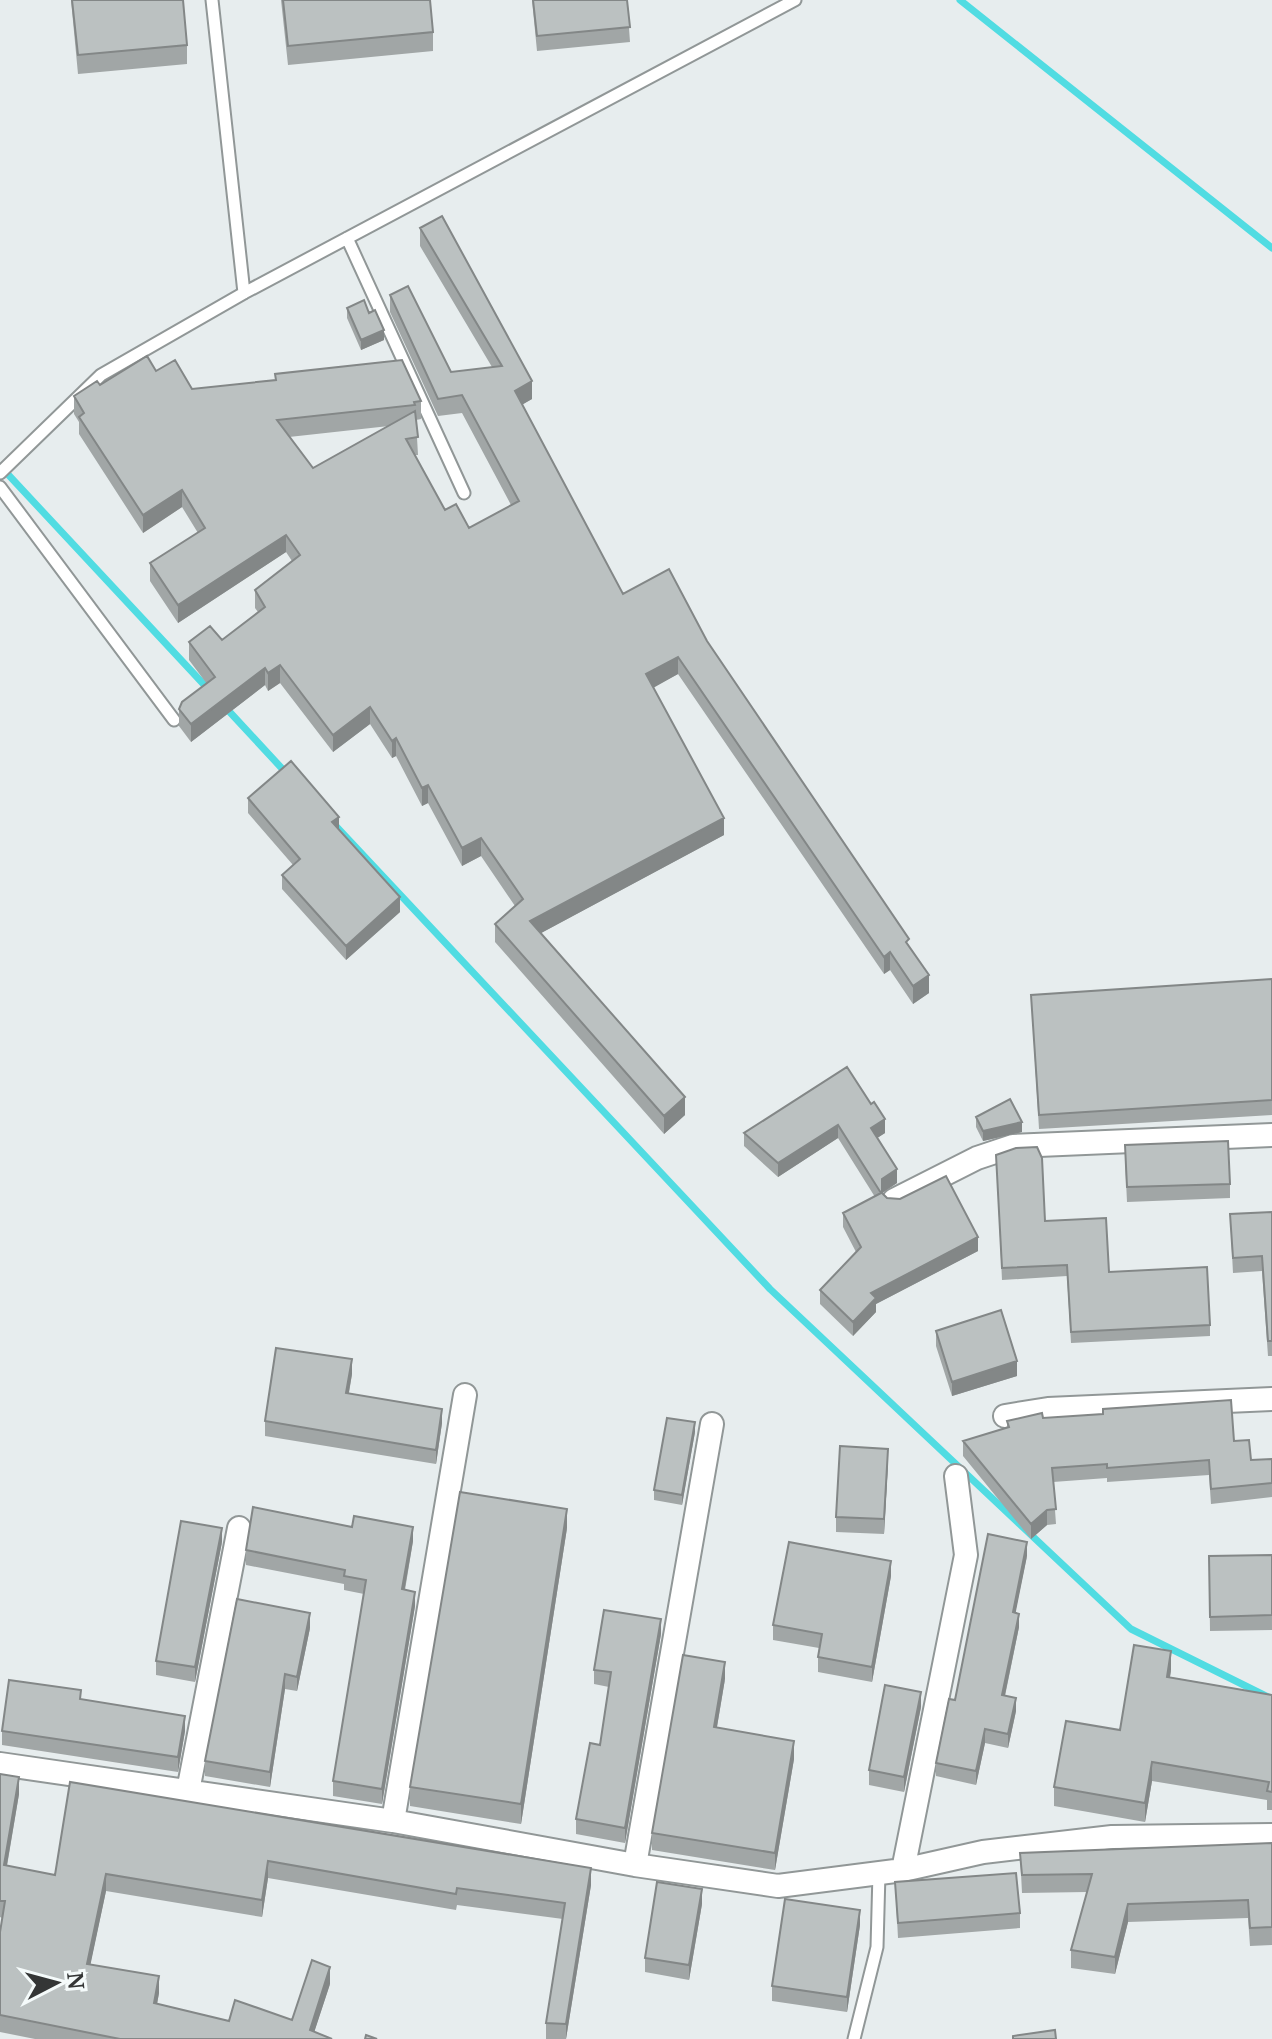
<svg xmlns="http://www.w3.org/2000/svg" width="1272" height="2039" font-family="'Noto Serif',serif">
<style>
.lines{fill:none;stroke-linecap:round;stroke-linejoin:round}
.stream{stroke:#51dce2;stroke-width:7}
.service-casing{stroke:#919797;stroke-width:15}
.minor-casing{stroke:#919797;stroke-width:26}
.service{stroke:#fff;stroke-width:11}
.minor{stroke:#fff;stroke-width:22}
.wall{fill:#a1a6a6;fill-rule:evenodd}
.shaded-wall{fill:#838787}
.building{fill:#bbc1c1;stroke:#838787;stroke-width:2}
</style>
<rect width="100%" height="100%" fill="#e7edee"/>
<g class="lines">
<!-- stream -->
<path class="stream" d="M960 0 1272 248
M2 468 209 690
M226 708 288 775
M332 822 770 1289 1131 1629 1272 1699"/>
<defs>
<path id="service" d="M212 0 244 293
M347 238 464 493
M0 473 101 375 244 293 795 0
M0 487 174 720
M854 2039 877 1947 879 1873"/>
<path id="minor" d="M894 1200 977 1158 1013 1146 1272 1135
M1005 1416 1048 1409 1272 1399
M0 1764 393 1821 635 1865 778 1886 903 1870 983 1852 1112 1837 1272 1835
M188 1791 239 1528
M393 1821 465 1395
M635 1865 712 1424
M903 1870 966 1555 956 1476"/>
</defs>
<!-- service casing -->
<use href="#service" class="service-casing"/>
<!-- minor casing -->
<use href="#minor" class="minor-casing"/>
<!-- service -->
<use href="#service" class="service"/>
<!-- minor -->
<use href="#minor" class="minor"/>
</g>
<!-- wall -->
<path class="wall" d="M71 0H183L187 45V64L78 74Z
M281 0H430L433 32V51L288 65Z
M532 0H627L630 42 537 51Z
M420 228 532 399 522 404 623 594 707 641 909 946 929 993 913 1004 890 970 884 974 678 674 653 687 724 835 541 933 685 1115 664 1134 495 942V924L515 906 481 856 462 866 428 803 422 806 396 756 392 758 370 724 333 752 280 683 268 691 265 685 191 742 179 726V709L207 684 189 660V642L222 640 258 612 255 608V590L292 561 286 552 178 623 150 581V563L198 533 182 507 143 533 79 434V422L74 414V396L100 385 156 371 192 389 421 401V419L416 420 418 455H415L445 510 469 528 511 505 462 413 438 416 390 312V295L451 372 492 367 420 246ZM389 426 313 468 289 437Z
M347 308 369 313 384 340 361 350 347 318Z
M248 798 339 829 400 912 346 960 282 889V875L293 865 248 813Z
M1272 979V1115L1039 1129 1031 995Z
M847 1067 885 1133 877 1138 897 1183 882 1193 887 1198 978 1251 876 1304V1312L853 1336 820 1304V1290L856 1252 843 1227V1213L875 1197 838 1138 778 1177 744 1146V1133Z
M976 1117 1022 1132 983 1141 976 1127Z
M996 1155 1045 1221 1109 1272 1210 1325V1336L1071 1343 1067 1276 1002 1280Z
M1125 1160 1230 1184V1198L1127 1202Z
M1272 1212V1356H1268L1262 1271 1233 1273 1230 1214Z
M936 1331 1017 1376 952 1396 936 1346Z
M352 1374 349 1393 442 1423 436 1464 265 1436V1421Z
M1043 1418 1234 1441 1251 1460 1272 1459V1497L1211 1504 1209 1475 1107 1482V1478L1053 1482 1056 1524 1047 1525 1031 1539 963 1456V1441L1007 1428V1421Z
M695 1432 682 1505 654 1500V1490Z
M888 1463 884 1534 836 1532V1517Z
M567 1528 521 1824 410 1806V1787Z
M413 1541 405 1590 415 1606 382 1804 333 1796V1781L364 1594 344 1590V1584L246 1565V1550Z
M222 1542 195 1682 156 1675V1661Z
M1272 1555V1630L1210 1631 1209 1556Z
M1027 1556 1015 1613 1019 1627 1005 1696 1016 1711 1008 1748 985 1743 976 1785 936 1776V1763L955 1700Z
M891 1576 872 1682 818 1672V1657L819 1648 773 1640V1625Z
M310 1628 297 1691 285 1689 270 1787 205 1776V1761Z
M661 1634 625 1843 576 1834V1819L600 1745 609 1687 594 1684V1670Z
M1171 1670 1170 1677 1272 1695V1810H1267V1800L1152 1781 1145 1822 1054 1806V1787L1120 1730Z
M725 1679 717 1727 794 1759 775 1870 652 1850V1833Z
M81 1699 185 1731 178 1772 2 1745V1731Z
M921 1707 904 1792 869 1785V1770Z
M0 1774 19 1794 7 1866 55 1875 70 1782 591 1885 566 2039H546V2023L563 1919 457 1905 456 1910 268 1878 262 1917 106 1891 90 1965 159 1993 157 2004 229 2021 292 2020 330 1984 314 2032 332 2039H35L0 2032V1932L2 1918 0 1917Z
M1272 1843V1945L1250 1946 1248 1918 1128 1922 1115 1974 1071 1968V1950L1087 1892 1022 1893 1020 1853Z
M895 1882 1020 1913V1928L898 1938Z
M702 1904 689 1980 645 1972V1958Z
M860 1925 847 2012 772 2001V1986Z"/>
<!-- shaded-wall -->
<path class="shaded-wall" d="M384 330V340L361 350V340Z
M532 381V399L515 409V391Z
M182 490V507L143 533V515Z
M286 535V552L178 623V605Z
M678 657V674L646 692V674Z
M280 665V683L268 691V673Z
M265 668V685L191 742V724Z
M370 707V724L333 752V735Z
M396 738V756L392 758V741Z
M428 785V803L422 806V788Z
M339 817V831L332 822Z
M724 818V835L530 939V921Z
M481 838V856L462 866V848Z
M400 897V912L346 960V946Z
M890 952V970L884 974V957Z
M929 975V993L913 1004V986Z
M685 1097V1115L664 1134V1116Z
M885 1119V1133L871 1142V1128Z
M1022 1122V1132L983 1141V1131Z
M838 1125V1138L778 1177V1163Z
M897 1169V1183L882 1193V1179Z
M978 1237V1251L876 1304V1312L853 1336V1322L871 1293Z
M352 1359V1374L346 1408V1393Z
M1017 1361V1376L952 1396V1382Z
M442 1409V1423L436 1464V1450Z
M695 1422V1432L682 1505V1495Z
M888 1449V1463L884 1534V1519Z
M567 1509V1528L521 1824V1804Z
M1047 1510V1525L1031 1539V1524Z
M413 1527V1541L402 1604V1589Z
M222 1528V1542L195 1682V1667Z
M1027 1542V1556L1013 1626V1612Z
M891 1561V1576L872 1682V1667Z
M415 1592V1606L382 1804V1789Z
M310 1613V1628L297 1691V1677Z
M1019 1614V1627L1002 1709V1695Z
M661 1619V1634L625 1843V1828Z
M1171 1651V1670L1167 1696V1677Z
M725 1662V1679L714 1744V1727Z
M285 1674V1689L270 1787V1772Z
M921 1692V1707L904 1792V1777Z
M1016 1698V1711L1008 1748V1734Z
M185 1716V1731L178 1772V1757Z
M985 1729V1743L976 1785V1771Z
M794 1741V1759L775 1870V1853Z
M1152 1762V1781L1145 1822V1803Z
M19 1777V1794L4 1882V1865Z
M268 1861V1878L262 1917V1900Z
M591 1868V1885L566 2039V2024Z
M106 1874V1891L87 1981V1964Z
M702 1889V1904L689 1980V1965Z
M1128 1904V1922L1115 1974V1957Z
M860 1910V1925L847 2012V1997Z
M330 1967V1984L312 2039 310 2030Z
M159 1976V1993L154 2020V2003Z"/>
<!-- building -->
<path class="building" d="M72 0H183L187 45 78 55Z
M283 0H430L433 32 288 46Z
M533 0H627L630 27 537 36Z
M442 216 532 381 515 391 623 594 669 569 707 641 909 939 906 942 929 975 913 986 890 952 884 957 678 657 646 674 724 818 530 921 685 1097 664 1116 495 924 523 899 481 838 462 848 428 785 422 788 396 738 392 741 370 707 333 735 280 665 268 673 265 668 191 724 179 709 182 702 215 677 189 642 210 626 222 640 265 607 255 590 300 555 286 535 178 605 150 563 205 528 182 490 143 515 79 417 84 413 74 396 97 381 100 385 147 356 156 371 175 360 192 389 276 380 275 374 402 360 421 401 414 402 415 405 277 420 313 468 415 411 418 437 406 439 445 510 456 504 469 528 519 501 462 395 438 399 390 295 408 286 451 372 502 366 420 228Z
M364 300 369 313 375 310 384 330 361 340 347 308Z
M291 761 339 817 332 822 400 897 346 946 282 875 300 859 248 798Z
M1272 979V1100L1039 1115 1031 995Z
M847 1067 871 1104 874 1102 885 1119 871 1128 897 1169 882 1179V1193L887 1198 900 1199 946 1176 978 1237 871 1293 876 1298 853 1322 820 1290 861 1247 843 1213 881 1193 838 1125 778 1163 744 1133Z
M1010 1099 1022 1122 983 1131 976 1117Z
M1228 1141 1230 1184 1127 1187 1125 1145Z
M1037 1147 1042 1158 1045 1221 1106 1218 1109 1272 1207 1267 1210 1325 1071 1332 1067 1265 1002 1268 996 1155 1016 1148Z
M1272 1212V1341H1268L1262 1256 1233 1258 1230 1214Z
M1001 1310 1017 1361 952 1382 936 1331Z
M276 1348 352 1359 346 1393 442 1409 436 1450 265 1421Z
M1231 1400 1234 1441 1249 1440 1251 1460 1272 1459V1483L1211 1489 1209 1460 1107 1468V1464L1052 1468 1056 1509 1047 1510 1031 1524 963 1441 1009 1427 1007 1421 1042 1413 1043 1418 1103 1414V1409Z
M667 1418 695 1422 682 1495 654 1490Z
M840 1446 888 1449 884 1519 836 1517Z
M460 1492 567 1509 521 1804 410 1787Z
M253 1507 352 1527 354 1516 413 1527 402 1589 415 1592 382 1789 333 1781 366 1580 344 1576 345 1570 246 1550Z
M181 1521 222 1528 195 1667 156 1661Z
M988 1534 1027 1542 1013 1612 1019 1614 1002 1695 1016 1698 1008 1734 985 1729 976 1771 936 1763 949 1699 955 1700Z
M789 1542 891 1561 872 1667 818 1657 822 1634 773 1625Z
M1272 1555V1615L1210 1617 1209 1556Z
M237 1599 310 1613 297 1677 285 1674 270 1772 205 1761Z
M604 1610 661 1619 625 1828 576 1819 590 1743 600 1745 611 1672 594 1670Z
M1134 1645 1171 1651 1167 1677 1272 1695V1792L1267 1791 1269 1782 1152 1762 1145 1803 1054 1787 1066 1721 1120 1730Z
M683 1655 725 1662 714 1727 794 1741 775 1853 652 1833Z
M9 1680 81 1690 80 1699 185 1716 178 1757 2 1731Z
M885 1685 921 1692 904 1777 869 1770Z
M0 1774 19 1777 4 1865 55 1875 70 1782 591 1868 566 2024 546 2023 565 1903 457 1888 456 1894 268 1861 262 1900 106 1874 87 1964 159 1976 154 2003 229 2021 235 2000 292 2020 312 1960 330 1967 310 2030 332 2039H120L0 2015V1932L5 1901H0Z
M1272 1843V1927L1250 1928 1248 1900 1128 1904 1115 1957 1071 1950 1092 1874 1022 1875 1020 1853Z
M1016 1873 1020 1913 898 1923 895 1882Z
M657 1882 702 1889 689 1965 645 1958Z
M785 1899 860 1910 847 1997 772 1986Z
M1055 2030 1056 2039H1013V2036Z
M366 2035 377 2039H365Z"/>
<!-- north arrow -->
<g transform="translate(56 1983) rotate(84)" stroke="#f5fbfb" stroke-width="6" paint-order="stroke">
<path d="M0-6L14 30L0 20L-14 30Z" fill="#343636"/>
<text y="-12" font-size="22" font-weight="bold" text-anchor="middle" fill="#343636">N</text>
</g>
</svg>
